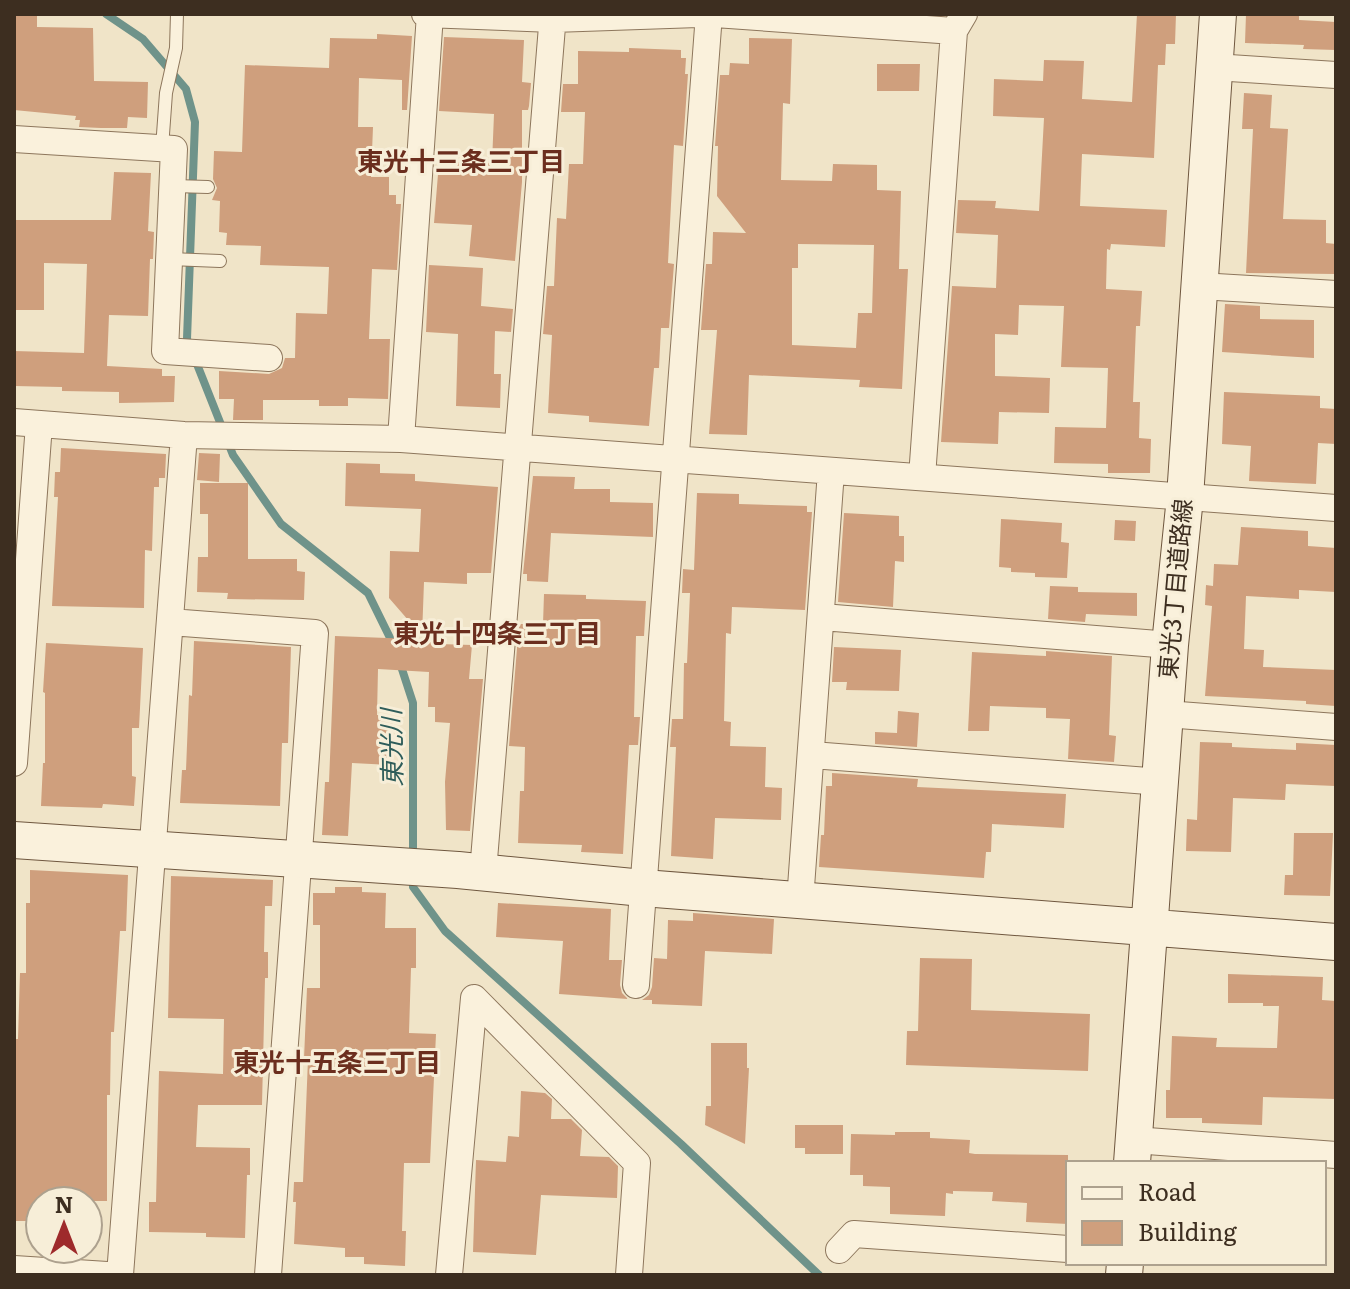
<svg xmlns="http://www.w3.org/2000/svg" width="1350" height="1289" font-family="Literata,'Noto Sans JP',serif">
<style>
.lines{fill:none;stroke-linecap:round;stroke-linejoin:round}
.stream{stroke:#6f938a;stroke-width:8}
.building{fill:#cf9f7d;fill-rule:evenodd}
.lane-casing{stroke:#8d765c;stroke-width:14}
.street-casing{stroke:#8d765c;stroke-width:28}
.secondary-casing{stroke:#6f573f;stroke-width:38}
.lane{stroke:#faf1dc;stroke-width:12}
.street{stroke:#faf1dc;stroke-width:26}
.secondary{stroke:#faf1dc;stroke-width:36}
.labels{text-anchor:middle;stroke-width:6;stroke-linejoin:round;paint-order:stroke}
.street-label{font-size:24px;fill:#3d2e20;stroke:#f7eed8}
.neighbourhood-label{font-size:26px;font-weight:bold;fill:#6b2e1e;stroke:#f7eed8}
.water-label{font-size:26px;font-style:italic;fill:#2f5d5a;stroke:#f7eed8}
</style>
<rect width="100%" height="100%" fill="#f0e4c8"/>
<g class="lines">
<!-- stream -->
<path class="stream" d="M106 14 143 39 186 89 195 122 187 339 233 455 281 524 368 593 395 648
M399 660 413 703V857
M413 874V887L445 931 681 1144 819 1275"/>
</g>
<!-- building -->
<path class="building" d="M14 14H37V27L93 28 94 81 148 82 147 118 128 117 127 128H101L79 127 80 120H75L76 116 14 110Z
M1137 14H1176L1175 44H1166L1165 65H1158L1154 158 1082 154 1080 206 1167 210 1165 247 1111 244 1110 250 1107 249 1106 289 1142 291 1140 326H1136L1133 402H1140L1139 438 1151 439 1150 473H1108V464L1054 463 1055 427 1106 428 1108 368 1061 367 1064 306 1019 305 1018 335 995 334V376L1050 378 1049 413 999 412 998 444 941 442 952 286 996 288 998 235 956 233 958 200 996 201 995 208 1039 211 1044 118 993 116 994 79 1043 81 1044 60 1084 61 1082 99 1132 102Z
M1246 14H1299V20L1336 22V50L1303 49 1304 45 1245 43Z
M377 34 412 36 407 110H402V80L359 78 358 127H373L371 177H389V195H396V204H401L397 270 372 269 369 339H390L388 399 348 398V406H319V400H263V420H233L234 399H219V371L269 374 282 368 285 358H295L296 313 327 314 329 267 260 265 261 246 226 245 227 233 219 232 220 201 212 200 217 188 213 179 214 151 242 152 245 65 329 68 330 38 377 39Z
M444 37 524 40 522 82 531 83 529 106 528 110H522V182L515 261 469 256 472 225 434 223 439 162 492 163 494 114 439 111Z
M749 38 792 39 790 104 783 103 781 180 832 181 833 164 877 165V190L901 191 899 269H908L902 389 859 387 860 380 749 375 747 435 709 434 717 330H701L706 264H712L713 232 746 233 717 196 718 146H715L720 75H729L730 63 749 64ZM798 244 874 245 872 313H858L856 348 792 345V268H798Z
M629 48 681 50V58H686L685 74H688L683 146 674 145 668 263 674 264 669 328H661L659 368H654L649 426 589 422V416L548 413 552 335 543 334 547 286H554L557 218 566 219 569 164H583L585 112H561L563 84H578V51L629 52Z
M877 64H920L919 91H877Z
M1244 93 1272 95 1270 128 1288 129 1283 219 1326 220V243L1336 244V274L1246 273 1253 129H1242Z
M114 172 151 173 148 231 154 232 153 259H150L148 316 109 315 107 366 162 369V376H175L174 402 119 403V392L62 391V387L14 386V351L84 353 87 264 44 263V310H14V220H111Z
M429 265 483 268 481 306 513 309 511 332 495 331 494 374H501L500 408 456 406 458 334 426 332Z
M1225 304 1260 306V319L1314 320V358L1222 352Z
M1224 392 1320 396V408L1336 409V444L1318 443 1316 484 1249 481 1251 446 1222 444Z
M61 448 166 454 165 478H159V487H154L152 551 145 550 144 608 52 606 58 497H54L55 472H60Z
M199 453 220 454 219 482 197 480Z
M346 463 380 464V473L415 474V481L498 487 491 573H467V584L424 582 422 636 389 598 390 551 419 552 421 509 345 506Z
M533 476 575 477 574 489H610V502L653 503V537L551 533 548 582 527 581V574H523Z
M200 483H248V559H297V571L305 572 304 600 227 599 228 593 197 592 198 557H208V514H200Z
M697 493 739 494V504L807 506V512H812L805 610 732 607 731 634 726 633 724 721 731 722 730 746 766 747 765 787 782 788 781 820 715 818 713 859 671 856 676 747H670L672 719H683L684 663H687L690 593H682L683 569 694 570Z
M844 513 899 516V536H904V562L895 561 893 607 838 602Z
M1001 519 1062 523 1061 542 1069 543 1067 578 1035 577V573L1011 572V568L999 567Z
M1115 520 1136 521 1135 541 1114 540Z
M1241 527 1308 531V546L1336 548V592L1299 590V599L1246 596 1244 649 1264 650 1263 667 1336 670V706L1306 704V701L1205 696 1212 606 1205 605 1206 585 1213 586 1214 564 1238 565Z
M1050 586 1078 587V592L1137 593V616L1086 614 1085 622 1048 619Z
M544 594 586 595V599L646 601 644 636H636L634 717H640L638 745H629L623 854 581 852 582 845 518 843 520 791H524L525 747 509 746 519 624H543Z
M335 636 439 640 438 644 472 645 469 679H483L470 831 446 830 445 782 450 723 435 722V707H428L429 672 378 669 377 715 393 716 391 765 352 763 348 836 322 835 325 782H329Z
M194 641 291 647 288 743H282L280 806 180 803 182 770H186L189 695 192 696Z
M46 643 143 648 139 728H132V776L136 777 134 806 103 804 102 808 41 806 43 763H45V693L43 692Z
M834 647 901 650 899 691 846 690 847 682H832Z
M1046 651 1112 656 1109 735 1116 736 1114 762 1068 759 1070 719 1046 718V708L990 706 989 731H968L972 652 1046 656Z
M898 711 919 713 917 747 875 744V732L897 733Z
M1200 742 1232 743V747L1296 750V743L1336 745V786L1286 784 1285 800 1233 798 1231 852 1186 851 1187 819 1197 820Z
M832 773 918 779 917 787 1066 794 1064 828 992 824 991 852H986L984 878 819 867 821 835H824L826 786H832Z
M1294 833H1333L1330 896 1284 895 1285 875H1293Z
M30 870 128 875 126 931H120L114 1032H111L110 1095H107V1201H40V1221H14L16 1039H18L20 973H26V903H30Z
M171 876 273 880 272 906H265L264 952H268V978H265L262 1105H198L196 1147 250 1148V1175H247L245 1238 206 1237V1233L149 1232V1202H156L159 1071 223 1074 224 1019 168 1018Z
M335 887H362V892L386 893 385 928H416V968H411L409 1033 436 1034 430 1163H404L402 1231H406L405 1266 364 1264V1257H345V1248L294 1244 296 1202H293L294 1182H303L308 1059H304L307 988H320V925H313V893H335Z
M498 903 611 909 609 960H622L620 985 622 993 628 999 559 994 563 941 496 937Z
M693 913 774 919 772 954 705 951 702 1006 652 1004V1000H642L649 995 652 987 654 958 667 959 668 920 693 921Z
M920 958 972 959 971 1010 1090 1014 1088 1071 906 1065 907 1031H918Z
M1228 974 1323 977 1322 1000 1336 1001V1099L1263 1097 1262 1125 1202 1123V1118H1166V1090H1170L1172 1036 1217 1038 1216 1047 1277 1048 1279 1006H1263V1003H1228Z
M711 1043H747V1068H749L745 1144 705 1125 706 1106H711Z
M521 1091 545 1093 552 1099 551 1119H571L582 1130 580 1156 609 1157 618 1166 617 1198 541 1195 536 1255 473 1252 476 1160 506 1162 508 1136 519 1137Z
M795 1125H843V1154H805V1148H795Z
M895 1132H930V1138L970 1140 969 1153 975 1154 1068 1155V1224L1026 1222 1027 1203 992 1201 993 1192 953 1191V1194L946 1193 945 1216 890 1214V1187L863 1186V1175H850L851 1134 895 1135Z"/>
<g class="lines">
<defs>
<path id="lane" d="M162 148 166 93 176 48 177 14
M174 186 208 187
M170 259 220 261"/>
<path id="street" d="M425 14 553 19 698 14
M715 14 954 31
M1214 67 1336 75
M14 139 174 149 165 351 269 358
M1199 286 1336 294
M14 422 184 435 401 439 1336 508
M401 439 430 14
M922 477 954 31 964 14
M822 617 1170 645
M170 622 315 633 268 1275
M1166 714 1336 727
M812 755 1161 782
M14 763 39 424
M483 872 553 14
M800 901 831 471
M636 985 709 14
M474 998 637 1163 629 1275
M1134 1140 1336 1155
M839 1250 854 1234 1068 1249
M14 1269 107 1275
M120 1275 184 435
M449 1275 474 998"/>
<path id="secondary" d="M14 840 458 870 643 888 1336 942
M1132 1163 1170 645 1185 497 1218 14
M1124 1275 1125 1263"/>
</defs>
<!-- lane casing -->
<use href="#lane" class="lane-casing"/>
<!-- street casing -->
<use href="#street" class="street-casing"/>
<!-- secondary casing -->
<use href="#secondary" class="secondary-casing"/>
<!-- lane -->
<use href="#lane" class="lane"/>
<!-- street -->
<use href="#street" class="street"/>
<!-- secondary -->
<use href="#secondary" class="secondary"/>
</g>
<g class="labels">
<!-- street labels -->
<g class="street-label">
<text transform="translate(1176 589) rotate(-85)" y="8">東光3丁目道路線</text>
</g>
<!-- neighbourhood labels -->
<g class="neighbourhood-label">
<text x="461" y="171">東光十三条三丁目</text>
<text x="497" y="643">東光十四条三丁目</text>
<text x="337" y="1072">東光十五条三丁目</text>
</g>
<!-- water labels -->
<g class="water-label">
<text transform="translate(392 748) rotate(-91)" y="9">東光川</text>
</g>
</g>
<!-- border -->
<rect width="1350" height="1289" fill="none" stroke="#3d2e20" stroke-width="32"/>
<!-- legend -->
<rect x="1066" y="1161" width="260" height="104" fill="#f7eed8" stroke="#ada18e" stroke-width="2"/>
<rect x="1082" y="1187" width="40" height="12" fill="#faf1dc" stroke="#ada18e" stroke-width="2"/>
<text x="1138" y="1201" font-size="24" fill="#3d2e20">Road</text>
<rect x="1082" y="1221" width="40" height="24" fill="#cf9f7d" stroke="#ada18e" stroke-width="2"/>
<text x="1138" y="1241" font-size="24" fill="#3d2e20">Building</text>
<!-- north arrow -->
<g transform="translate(64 1225)"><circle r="38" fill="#f7eed8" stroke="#ada18e" stroke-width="2"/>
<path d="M0-6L14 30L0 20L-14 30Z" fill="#9e2a2b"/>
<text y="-12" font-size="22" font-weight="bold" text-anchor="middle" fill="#3d2e20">N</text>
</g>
</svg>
